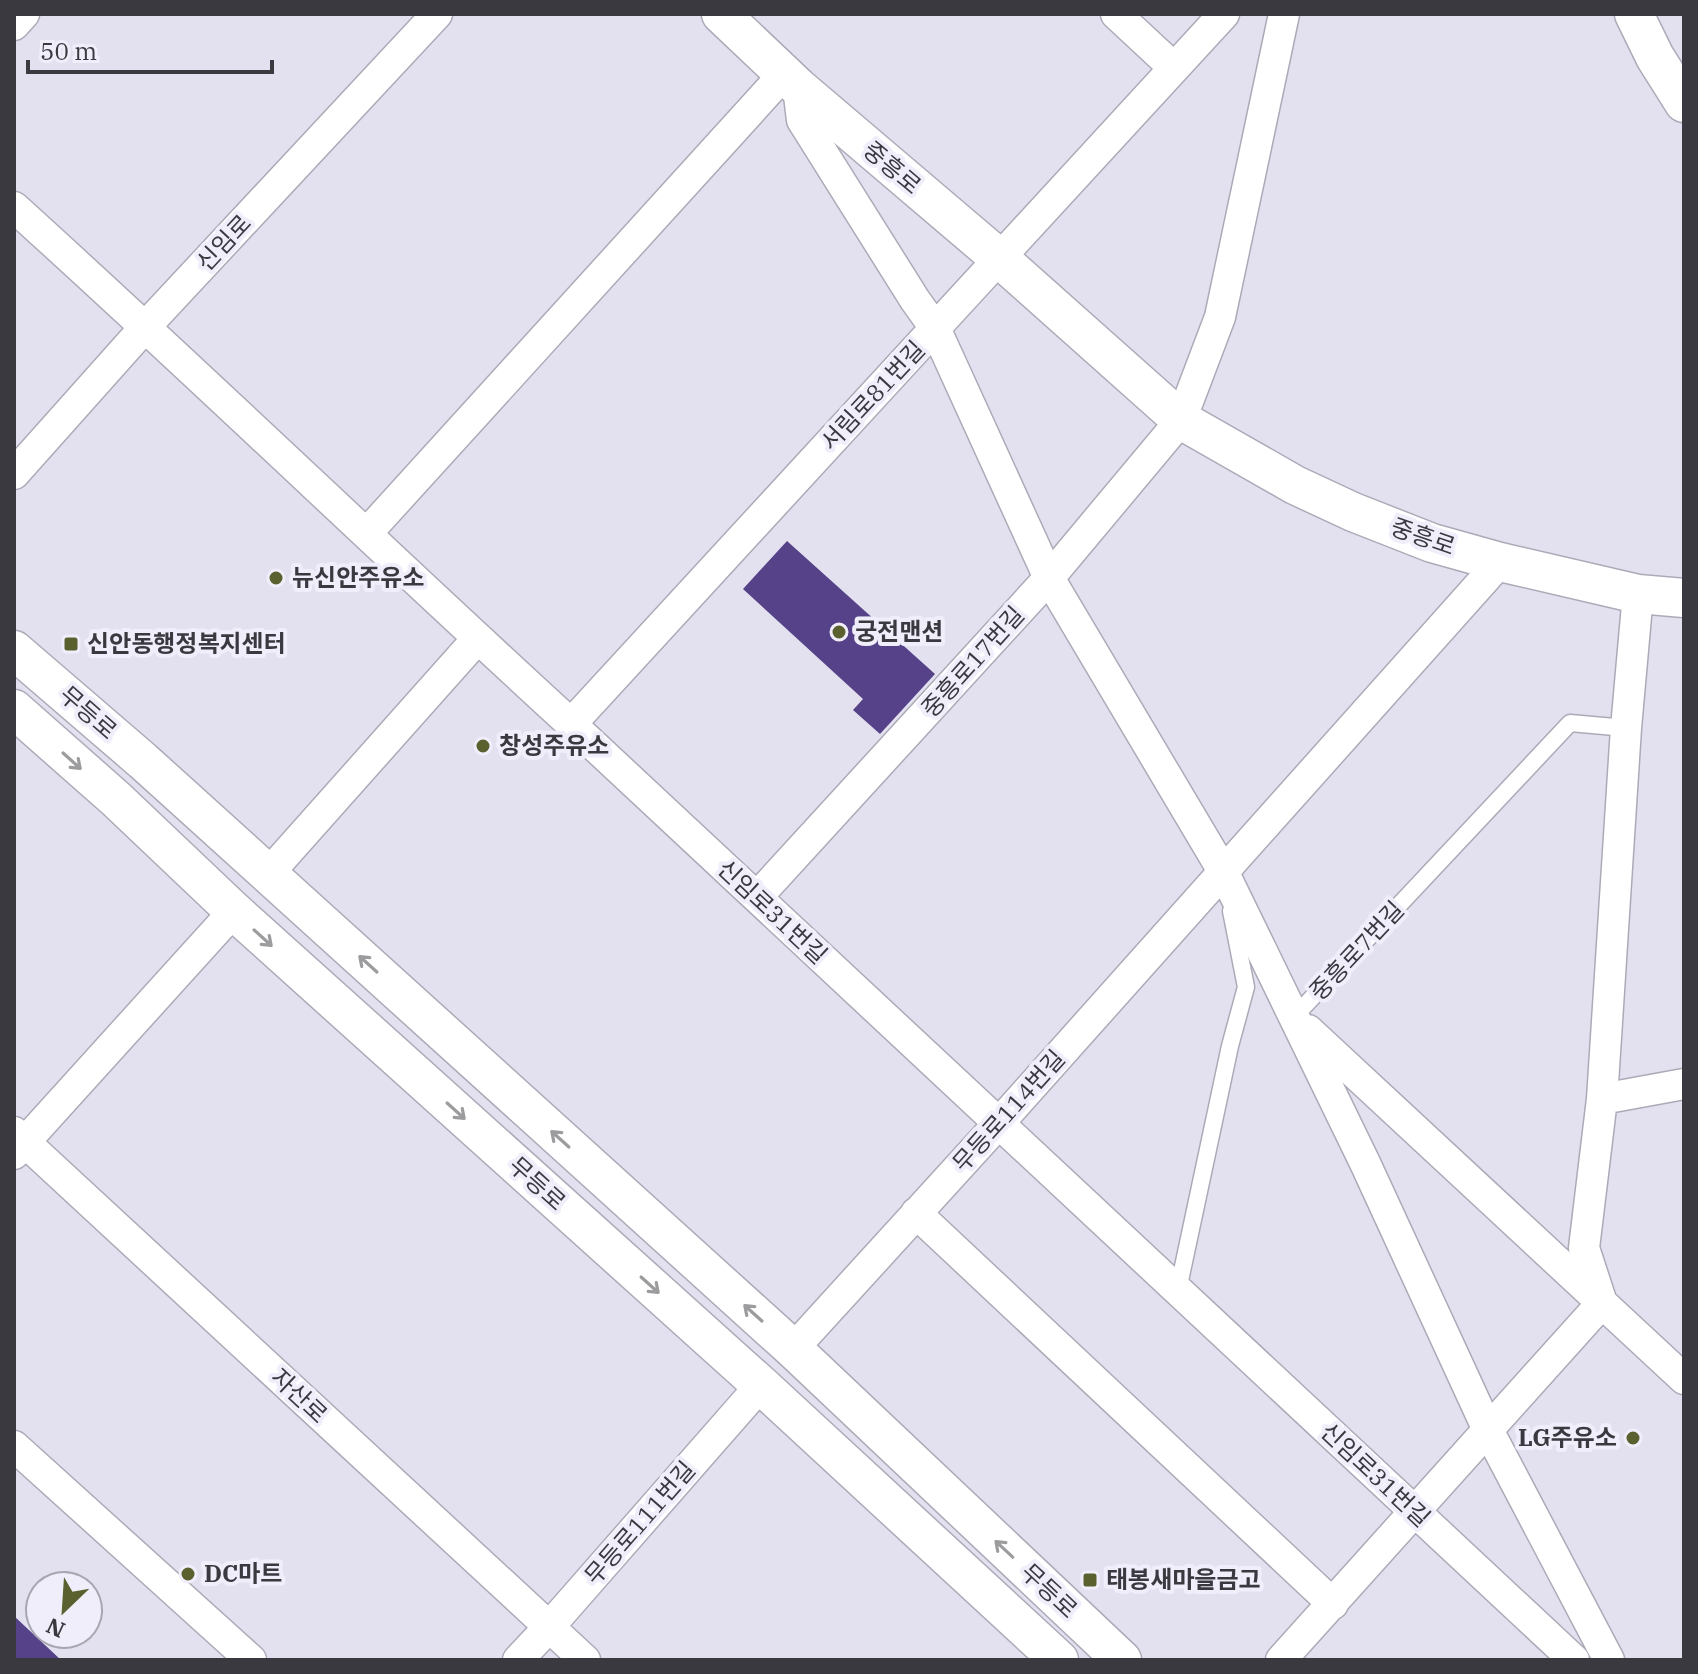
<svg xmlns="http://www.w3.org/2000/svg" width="1698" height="1674" font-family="'IBM Plex Serif','Noto Sans KR',serif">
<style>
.building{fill:#564288}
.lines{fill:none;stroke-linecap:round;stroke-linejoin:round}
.service-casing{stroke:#adaab8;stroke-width:19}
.minor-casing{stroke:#adaab8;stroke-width:33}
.tertiary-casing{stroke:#adaab8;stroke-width:41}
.service{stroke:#fff;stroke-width:16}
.minor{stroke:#fff;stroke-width:30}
.tertiary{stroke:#fff;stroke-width:38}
.oneway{stroke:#9c9c9f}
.poi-dot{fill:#5a602e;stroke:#f1eefc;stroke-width:3}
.labels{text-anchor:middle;stroke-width:8;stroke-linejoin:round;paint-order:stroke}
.street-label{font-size:24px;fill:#3a393f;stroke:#f1eefc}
.poi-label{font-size:24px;font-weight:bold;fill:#3a393f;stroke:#f1eefc;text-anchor:start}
</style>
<rect width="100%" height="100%" fill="#e3e1ef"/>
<!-- building -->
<path class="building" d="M787 541 935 674 880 734 853 710 863 699 743 589Z
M14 1616 61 1660H14Z"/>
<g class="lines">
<defs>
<path id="service" d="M1294 1017 1570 723 1626 728
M1178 1290 1230 1046 1246 987 1231 911"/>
<path id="minor" d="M1116 14 1174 68
M14 25 24 14
M798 87 802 120 915 300 935 328 1049 578 1223 871 1365 1163 1488 1430 1609 1660
M14 207C202 377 384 553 571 724L1574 1660
M14 474 146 326 437 14
M367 533 785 73
M571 724 1224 14
M268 874 478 638
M757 897 1049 578 1181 420 1220 317 1284 14
M1308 1030 1684 1379
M1602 1099 1684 1084
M14 1132 585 1660
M14 1154 234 911
M916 1213 1333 1604
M793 1349 999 1123 1500 562
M14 1446 251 1660
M518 1660 549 1627 761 1385
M1281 1660 1602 1303 1584 1248 1602 1099 1626 728 1638 594"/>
<path id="tertiary" d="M721 14 798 87 999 258 1181 420 1295 485 1353 512 1432 543 1500 562 1638 594 1684 598
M1634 14 1655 57 1684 103
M14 650 143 761 793 1349 1122 1660
M14 709 116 799 234 911 761 1385 1059 1660"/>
</defs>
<!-- service casing -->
<use href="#service" class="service-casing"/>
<!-- minor casing -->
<use href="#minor" class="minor-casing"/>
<!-- tertiary casing -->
<use href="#tertiary" class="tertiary-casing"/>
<!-- service -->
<use href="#service" class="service"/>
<!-- minor -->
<use href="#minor" class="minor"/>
<!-- tertiary -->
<use href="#tertiary" class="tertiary"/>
</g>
<!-- one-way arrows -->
<defs><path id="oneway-shaft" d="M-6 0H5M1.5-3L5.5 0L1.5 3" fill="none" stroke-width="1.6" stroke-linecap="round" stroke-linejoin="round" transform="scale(2)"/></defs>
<g class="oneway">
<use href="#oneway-shaft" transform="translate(72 761) rotate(42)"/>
<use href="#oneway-shaft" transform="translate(263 938) rotate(42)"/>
<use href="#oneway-shaft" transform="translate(368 964) rotate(-138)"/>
<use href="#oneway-shaft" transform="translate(456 1111) rotate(42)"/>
<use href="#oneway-shaft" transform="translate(560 1139) rotate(-138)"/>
<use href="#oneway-shaft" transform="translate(650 1285) rotate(42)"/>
<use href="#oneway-shaft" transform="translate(753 1313) rotate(-138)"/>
<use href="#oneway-shaft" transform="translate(1004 1549) rotate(-137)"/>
</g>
<!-- markers -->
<g class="poi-dot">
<circle cx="276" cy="578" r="8"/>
<circle cx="839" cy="632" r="8"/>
<rect x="63" y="636" width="16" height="16" rx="4"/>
<circle cx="483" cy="746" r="8"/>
<circle cx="1633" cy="1438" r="8"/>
<circle cx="188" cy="1574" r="8"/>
<rect x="1082" y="1572" width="16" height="16" rx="4"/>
</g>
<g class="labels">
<!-- street labels -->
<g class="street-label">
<text transform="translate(892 168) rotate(40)" y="8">중흥로</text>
<text transform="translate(224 243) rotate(-47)" y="8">신임로</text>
<text transform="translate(873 396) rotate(-47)" y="8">서림로81번길</text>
<text transform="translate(1423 537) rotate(19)" y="8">중흥로</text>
<text transform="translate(973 662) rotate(-48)" y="8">중흥로17번길</text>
<text transform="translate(88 713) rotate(41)" y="8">무등로</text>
<text transform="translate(772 912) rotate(43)" y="8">신임로31번길</text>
<text transform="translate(1357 951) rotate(-47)" y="8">중흥로7번길</text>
<text transform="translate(1009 1111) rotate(-48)" y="8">무등로114번길</text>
<text transform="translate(537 1184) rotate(42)" y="8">무등로</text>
<text transform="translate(299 1396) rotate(43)" y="8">자산로</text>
<text transform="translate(1375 1475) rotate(43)" y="8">신임로31번길</text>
<text transform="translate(640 1523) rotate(-49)" y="8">무등로111번길</text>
<text transform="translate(1049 1591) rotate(43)" y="8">무등로</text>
</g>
<!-- poi labels -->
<g class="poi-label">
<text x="292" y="586">뉴신안주유소</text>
<text x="855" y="640">궁전맨션</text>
<text x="87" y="652">신안동행정복지센터</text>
<text x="499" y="754">창성주유소</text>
<text x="1617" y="1446" text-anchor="end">LG주유소</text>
<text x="204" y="1582">DC마트</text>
<text x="1106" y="1588">태봉새마을금고</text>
</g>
</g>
<!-- border -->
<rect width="1698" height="1674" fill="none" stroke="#3a393f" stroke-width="32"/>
<!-- north arrow -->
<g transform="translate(64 1610) rotate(205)"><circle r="38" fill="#f1eefc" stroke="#a8a6b0" stroke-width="2"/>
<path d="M0-6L14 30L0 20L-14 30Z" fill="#5a602e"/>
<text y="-12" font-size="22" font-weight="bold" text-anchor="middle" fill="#3a393f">N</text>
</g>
<!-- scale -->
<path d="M28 60v12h244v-12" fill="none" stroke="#3a393f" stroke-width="4"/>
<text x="40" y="60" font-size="24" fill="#3a393f" stroke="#f1eefc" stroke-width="6" paint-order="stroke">50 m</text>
</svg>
